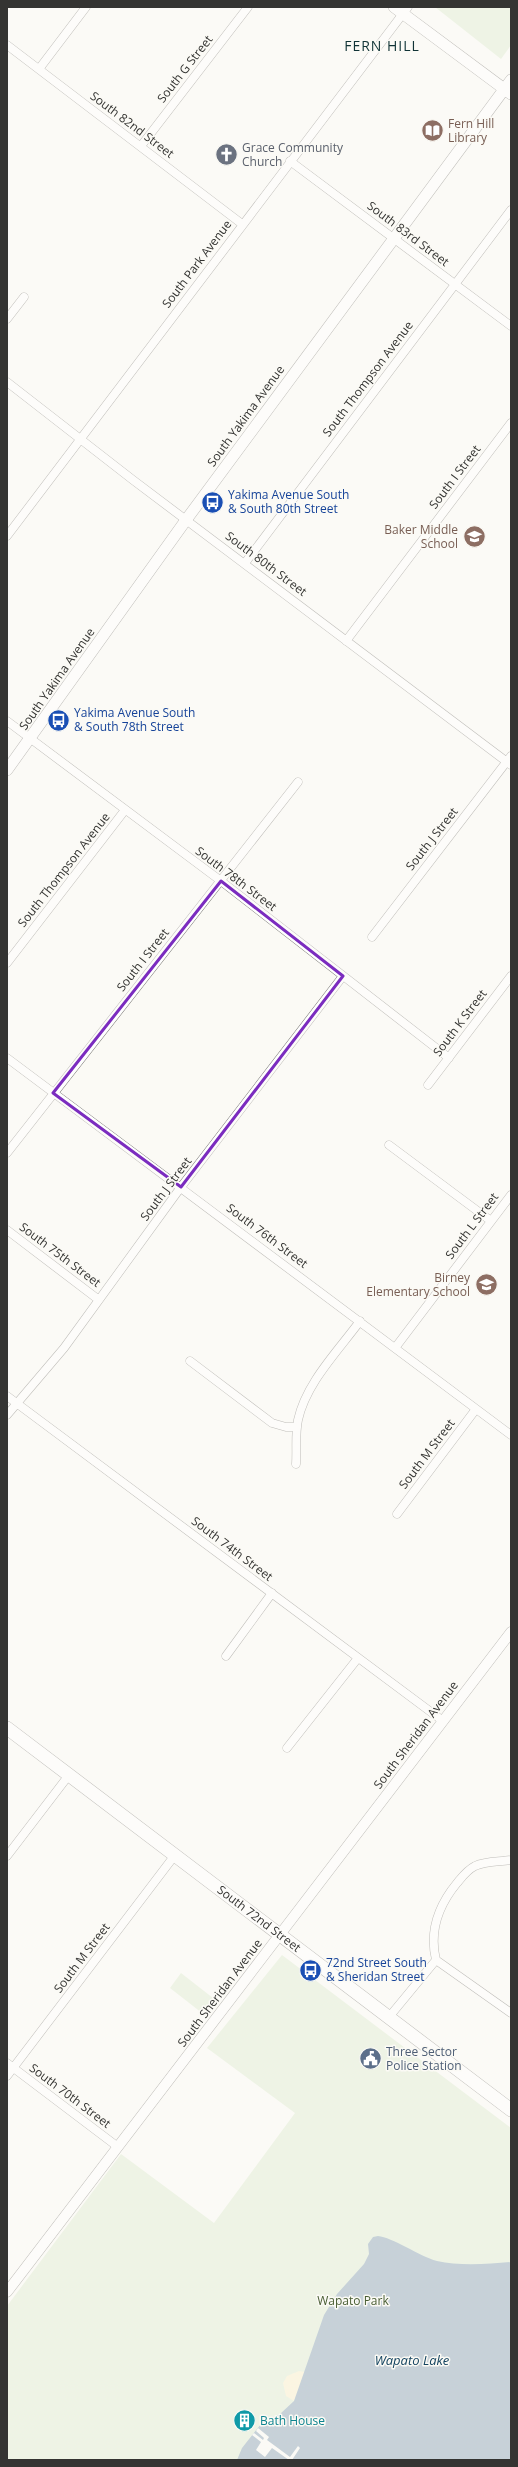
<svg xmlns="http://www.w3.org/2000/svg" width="518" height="2467" font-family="'Open Sans',sans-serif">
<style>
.green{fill:#ddecd1}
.sand{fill:#faf0cb}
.water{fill:#87a1b4}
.pier{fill:#fbfaf5}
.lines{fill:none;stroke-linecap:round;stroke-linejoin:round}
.minor-casing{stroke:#777672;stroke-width:9}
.tertiary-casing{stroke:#777672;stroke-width:11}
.secondary-casing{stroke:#777672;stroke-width:12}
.primary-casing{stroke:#777672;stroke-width:14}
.minor{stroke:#fff;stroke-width:8}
.tertiary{stroke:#fff;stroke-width:10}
.secondary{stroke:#fff;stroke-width:11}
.primary{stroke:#fff;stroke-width:13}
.marked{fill:none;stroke:#7b2cbf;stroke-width:3;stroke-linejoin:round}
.labels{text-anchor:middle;stroke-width:3;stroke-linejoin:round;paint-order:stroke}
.street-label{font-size:12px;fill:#343432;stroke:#fbfaf5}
.education-label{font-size:12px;fill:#785e54;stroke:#fbfaf5;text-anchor:end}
.worship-label{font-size:12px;fill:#5b616d;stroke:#fbfaf5;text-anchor:start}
.transit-label{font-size:12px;fill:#164399;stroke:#fbfaf5;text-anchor:start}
.service-label{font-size:12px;fill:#4e5e75;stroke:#fbfaf5;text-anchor:start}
.park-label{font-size:12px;fill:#495e34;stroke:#fbfaf5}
.culture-label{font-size:12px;fill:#0d838f;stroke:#fbfaf5;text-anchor:start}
.water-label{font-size:13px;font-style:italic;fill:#144460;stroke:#fbfaf5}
.quarter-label{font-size:14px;letter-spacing:1px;fill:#103336;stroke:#fbfaf5}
</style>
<rect width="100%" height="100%" fill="#fbfaf5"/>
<!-- green -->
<path class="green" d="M435 7H511V45L501 59Z
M282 1955 511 2128V2460H7V2306L121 2154 214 2223 295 2113 207 2048Z
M181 1973 213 1998 202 2013 170 1988Z"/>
<!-- sand -->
<path class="sand" d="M299 2371 305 2372 294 2401 286 2396 283 2383 287 2376Z"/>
<!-- water -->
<path class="water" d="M378 2236C392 2237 419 2256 437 2261 459 2266 488 2264 511 2262V2460H237L242 2448 261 2424 280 2414 294 2401 324 2315 337 2294 364 2264 369 2254 368 2244 373 2237Z"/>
<!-- pier -->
<path class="pier" d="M258 2428 269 2437 267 2440 290 2457 298 2446 300 2448 292 2460H289L272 2448 265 2457 256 2450 261 2442 252 2435 254 2433 263 2440 264 2438 256 2431Z"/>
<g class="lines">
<defs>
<path id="minor" d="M7 45 242 224
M39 69 86 7
M141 146 248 7
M290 161 511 326
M7 319 24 297
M7 382 133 480 511 765
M7 536 408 7
M245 563 511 210
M346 641 511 423
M7 721 221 881 449 1058
M372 937 511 756
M7 963 125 810
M7 1058 511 1435
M428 1085 511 976
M389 1145 491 1221
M7 1153 298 782
M7 1230 99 1300
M395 1348 511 1195
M190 1361 272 1423 286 1427H297
M7 1396 443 1721
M7 1415 64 1348 181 1187 343 976
M296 1464C297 1450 295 1434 298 1420 306 1383 338 1351 360 1321
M397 1514 476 1409
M226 1656 272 1593
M287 1748 358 1658
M7 1856 69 1775
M436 1960C429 1931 438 1906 457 1883 462 1877 467 1870 475 1866 486 1861 499 1862 511 1860
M436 1960 511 2013
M389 2017 436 1960
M7 2063 118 2147
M7 2076 175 1855"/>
<path id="tertiary" d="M7 2292 511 1632"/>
<path id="secondary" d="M394 7 511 94
M7 770 186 520 511 80"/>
<g id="primary">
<path id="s1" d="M7 1728 511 2110"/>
</g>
</defs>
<!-- minor casing -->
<use href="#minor" class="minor-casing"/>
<!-- tertiary casing -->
<use href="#tertiary" class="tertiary-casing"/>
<!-- secondary casing -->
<use href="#secondary" class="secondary-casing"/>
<!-- primary casing -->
<use href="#primary" class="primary-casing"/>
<!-- minor -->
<use href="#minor" class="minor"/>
<!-- tertiary -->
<use href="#tertiary" class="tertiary"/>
<!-- secondary -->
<use href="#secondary" class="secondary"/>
<!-- primary -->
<use href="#primary" class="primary"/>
</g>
<!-- marked area -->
<path d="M0 0H518V2467H0ZM221 881 343 976 181 1187 53 1093Z" fill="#fbfaf5" fill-opacity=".55" fill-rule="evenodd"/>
<path class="marked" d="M221 881 343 976 181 1187 53 1093Z"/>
<!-- icons -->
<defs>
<symbol id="library-disc" viewBox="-11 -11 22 22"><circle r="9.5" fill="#8d6e63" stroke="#fbfaf5"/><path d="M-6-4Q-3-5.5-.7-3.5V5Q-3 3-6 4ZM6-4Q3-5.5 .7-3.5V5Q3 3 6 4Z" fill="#fff"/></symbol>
<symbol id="church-disc" viewBox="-11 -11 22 22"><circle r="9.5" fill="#6b7280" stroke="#fbfaf5"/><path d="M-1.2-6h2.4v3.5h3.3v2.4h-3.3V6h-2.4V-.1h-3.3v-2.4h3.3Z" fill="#fff"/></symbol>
<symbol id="bus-disc" viewBox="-11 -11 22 22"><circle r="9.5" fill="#1a4fb4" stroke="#fbfaf5"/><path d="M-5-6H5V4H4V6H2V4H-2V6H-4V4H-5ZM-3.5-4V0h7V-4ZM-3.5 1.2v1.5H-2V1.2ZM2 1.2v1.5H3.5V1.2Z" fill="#fff"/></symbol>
<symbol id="school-disc" viewBox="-11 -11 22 22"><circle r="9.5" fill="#8d6e63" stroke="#fbfaf5"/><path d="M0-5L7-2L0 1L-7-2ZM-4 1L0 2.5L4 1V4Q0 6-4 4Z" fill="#fff"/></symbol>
<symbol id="civic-disc" viewBox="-11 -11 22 22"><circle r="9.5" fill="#5c6f8a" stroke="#fbfaf5"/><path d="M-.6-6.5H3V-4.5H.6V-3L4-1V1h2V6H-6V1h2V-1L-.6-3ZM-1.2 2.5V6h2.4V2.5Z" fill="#fff"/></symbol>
<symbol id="building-disc" viewBox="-11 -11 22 22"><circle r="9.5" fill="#0f9aa8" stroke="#fbfaf5"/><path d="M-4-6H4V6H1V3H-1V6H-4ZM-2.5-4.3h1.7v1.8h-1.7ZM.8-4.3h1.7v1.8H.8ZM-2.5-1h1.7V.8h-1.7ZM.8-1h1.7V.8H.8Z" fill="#fff"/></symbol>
</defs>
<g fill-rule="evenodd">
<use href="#library-disc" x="420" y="118" width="25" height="25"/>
<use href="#church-disc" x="214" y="142" width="25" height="25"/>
<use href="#bus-disc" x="200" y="490" width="25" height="25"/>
<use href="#school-disc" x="462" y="524" width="25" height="25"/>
<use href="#bus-disc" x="46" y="708" width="25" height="25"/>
<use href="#school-disc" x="474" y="1272" width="25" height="25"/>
<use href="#bus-disc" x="298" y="1958" width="25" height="25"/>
<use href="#civic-disc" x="358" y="2046" width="25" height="25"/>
<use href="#building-disc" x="232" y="2408" width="25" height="25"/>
</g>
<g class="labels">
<!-- street labels -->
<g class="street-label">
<text transform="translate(185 69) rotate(-52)" y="4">South G Street</text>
<text transform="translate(132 125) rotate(37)" y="4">South 82nd Street</text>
<text transform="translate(408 234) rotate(37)" y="4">South 83rd Street</text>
<text transform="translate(197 264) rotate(-53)" y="4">South Park Avenue</text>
<text transform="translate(368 379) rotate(-53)" y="4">South Thompson Avenue</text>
<text transform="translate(246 416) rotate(-54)" y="4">South Yakima Avenue</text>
<text transform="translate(455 477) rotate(-53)" y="4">South I Street</text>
<text transform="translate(266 564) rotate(37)" y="4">South 80th Street</text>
<text transform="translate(57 679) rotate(-55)" y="4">South Yakima Avenue</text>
<text transform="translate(432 839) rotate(-52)" y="4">South J Street</text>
<text transform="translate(64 870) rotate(-52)" y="4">South Thompson Avenue</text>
<text transform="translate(236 879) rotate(37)" y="4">South 78th Street</text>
<text transform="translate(143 960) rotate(-52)" y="4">South I Street</text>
<text transform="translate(460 1023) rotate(-53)" y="4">South K Street</text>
<text transform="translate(166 1189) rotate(-53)" y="4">South J Street</text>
<text transform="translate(472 1226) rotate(-53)" y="4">South L Street</text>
<text transform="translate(267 1236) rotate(37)" y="4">South 76th Street</text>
<text transform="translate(60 1255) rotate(37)" y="4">South 75th Street</text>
<text transform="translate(427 1454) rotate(-53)" y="4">South M Street</text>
<text transform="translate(232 1549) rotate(37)" y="4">South 74th Street</text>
<text transform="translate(416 1735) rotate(-53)" y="4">South Sheridan Avenue</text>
<text dy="4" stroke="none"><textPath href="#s1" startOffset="316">South 72nd Street</textPath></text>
<text transform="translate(82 1958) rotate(-53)" y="4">South M Street</text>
<text transform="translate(220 1993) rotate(-53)" y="4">South Sheridan Avenue</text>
<text transform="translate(70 2096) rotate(37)" y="4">South 70th Street</text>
</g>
<!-- education labels -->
<g class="education-label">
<text x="448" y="128" text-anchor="start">Fern Hill<tspan x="448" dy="14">Library</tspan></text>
<text x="458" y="534">Baker Middle<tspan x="458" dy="14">School</tspan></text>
<text x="470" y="1282">Birney<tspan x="470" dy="14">Elementary School</tspan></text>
</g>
<!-- worship labels -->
<g class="worship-label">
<text x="242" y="152">Grace Community<tspan x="242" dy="14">Church</tspan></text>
</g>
<!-- transit labels -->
<g class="transit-label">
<text x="228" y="499">Yakima Avenue South<tspan x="228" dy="14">&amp; South 80th Street</tspan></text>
<text x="74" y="717">Yakima Avenue South<tspan x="74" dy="14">&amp; South 78th Street</tspan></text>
<text x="326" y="1967">72nd Street South<tspan x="326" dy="14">&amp; Sheridan Street</tspan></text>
</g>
<!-- service labels -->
<g class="service-label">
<text x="386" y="2056">Three Sector<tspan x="386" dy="14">Police Station</tspan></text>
</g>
<!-- park labels -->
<g class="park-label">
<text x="353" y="2305">Wapato Park</text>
</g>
<!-- culture labels -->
<g class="culture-label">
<text x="260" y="2425">Bath House</text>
</g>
<!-- water labels -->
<g class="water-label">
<text x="412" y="2365">Wapato Lake</text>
</g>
<!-- quarter labels -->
<g class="quarter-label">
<text x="382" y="51">FERN HILL</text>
</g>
</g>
<!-- border -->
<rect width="518" height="2467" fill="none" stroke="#343432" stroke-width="16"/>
</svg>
